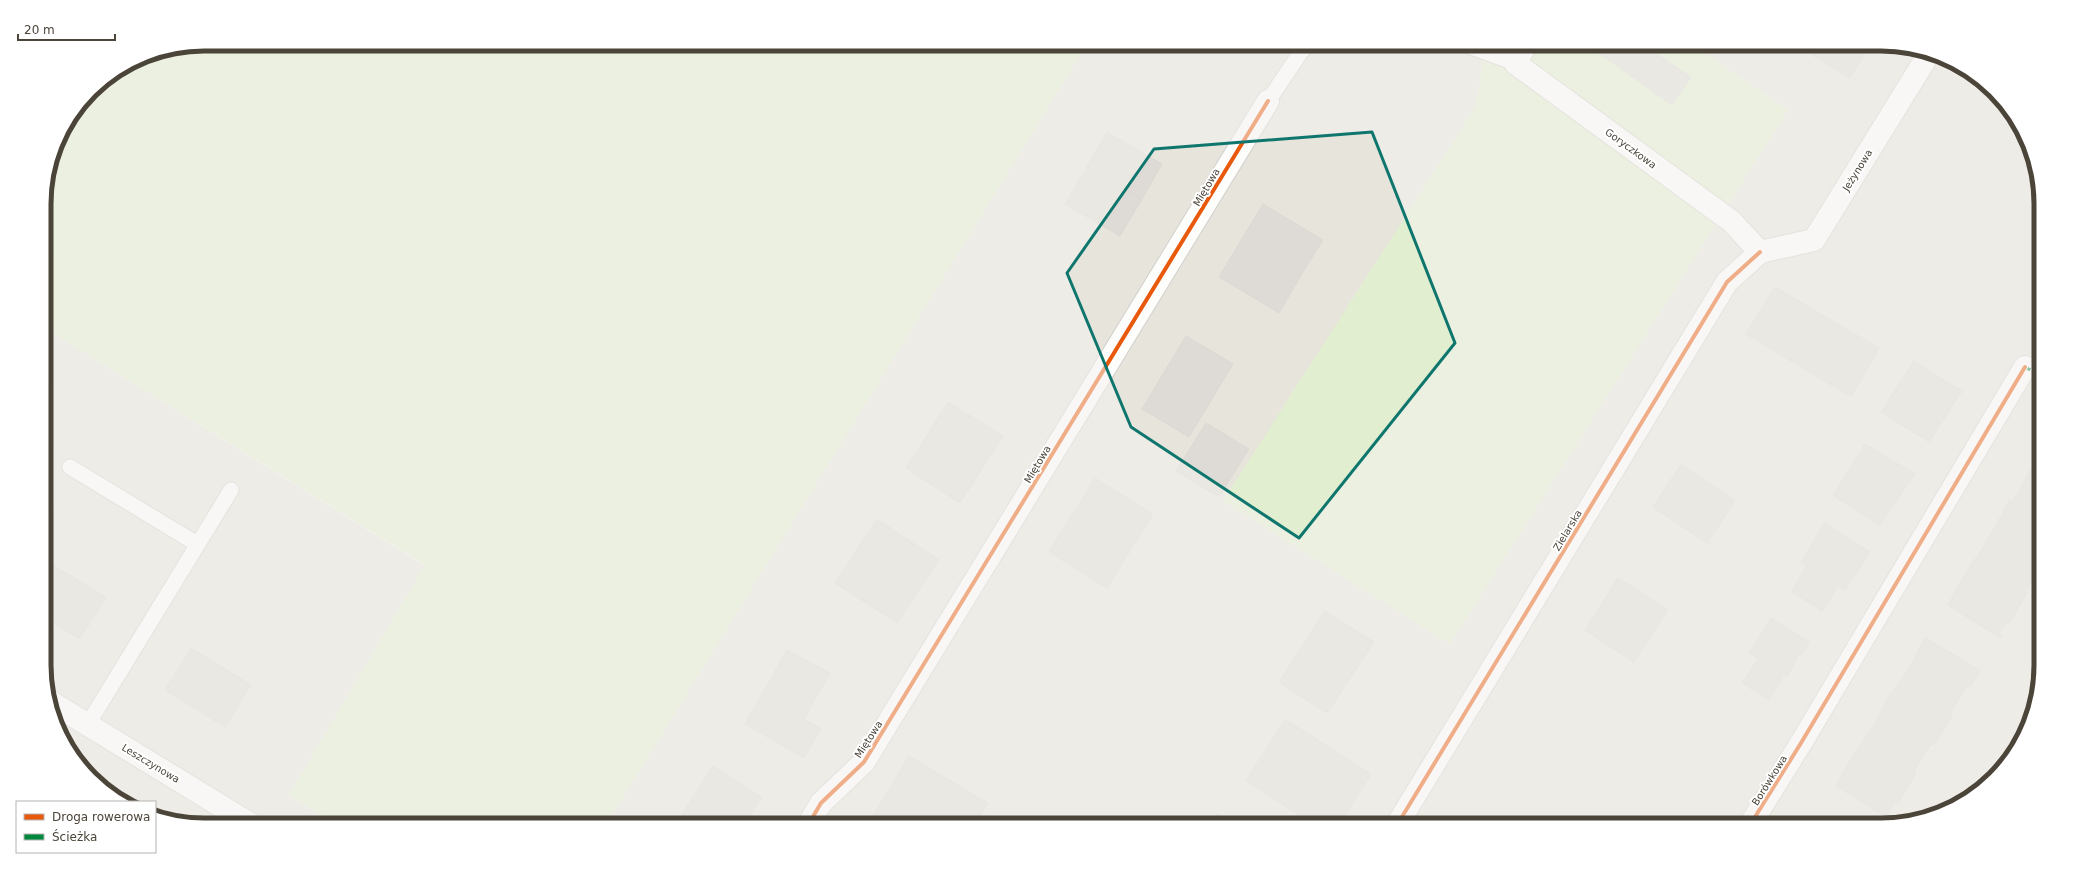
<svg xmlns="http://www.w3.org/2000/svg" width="2085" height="869" font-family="'DejaVu Sans',sans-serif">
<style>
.residential{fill:#e7e4dc}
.green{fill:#e1eecf}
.building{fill:#dedbd6;stroke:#dcd9d4}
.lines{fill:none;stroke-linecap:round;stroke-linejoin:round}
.lane-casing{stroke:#d2d0cb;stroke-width:17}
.street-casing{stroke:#d2d0cb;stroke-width:24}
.lane{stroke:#fdfdfc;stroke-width:15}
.street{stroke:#fdfdfc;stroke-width:22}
.quiet{stroke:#00873e;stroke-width:3;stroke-dasharray:6 3;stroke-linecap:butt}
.cycleway-casing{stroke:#fff;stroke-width:6}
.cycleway{stroke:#e8590c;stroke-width:4}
.marked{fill:none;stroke:#0f766e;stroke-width:3;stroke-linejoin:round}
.labels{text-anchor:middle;stroke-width:4;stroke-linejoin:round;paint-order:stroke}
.street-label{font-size:10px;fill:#4b4439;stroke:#fff}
.rim{fill:none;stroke:#4b4439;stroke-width:5}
</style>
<rect width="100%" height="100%" fill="#f4f2ee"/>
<!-- residential -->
<path class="residential" d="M1082 44H1486L1476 106 1788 110 1691 44H1881L1932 53 1970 71 2008 107 2029 143 2040 183 2041 665 2032 716 2008 762 1978 792 1932 816 1891 825H605Z
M45 328 425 566 289 795 337 825H204L155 817V802H124L115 798 84 770 60 735 47 696Z"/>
<!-- green -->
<path class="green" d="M204 44H1087L606 825H337L289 795 425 565 45 328 44 194 60 134 98 84 143 56Z
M1486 44H1691L1788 110 1450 644 1223 501 1476 106Z"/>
<!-- building -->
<path class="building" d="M1586 44H1642L1691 77 1672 105Z
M1801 44H1870L1850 78 1799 47Z
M1107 132 1162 164 1142 199 1087 167Z
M1087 167 1142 199 1120 236 1065 204Z
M1263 204 1323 240 1300 277 1240 242Z
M1240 242 1300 277 1279 313 1219 277Z
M1775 287 1879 348 1851 397 1746 334Z
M1186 336 1233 364 1189 437 1142 409Z
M1914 361 1962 391 1929 442 1881 412Z
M948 402 1003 436 960 503 906 468Z
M1206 423 1249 449 1219 497 1176 471Z
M1865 444 1915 474 1880 525 1833 496Z
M2037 457 2040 459 2041 500 2021 488Z
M1681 464 1735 501 1707 543 1653 507Z
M1095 478 1153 514 1130 551 1072 515Z
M2021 488 2041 500V540L2001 516 2009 500 2012 502Z
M1072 515 1130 551 1107 588 1049 552Z
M2001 516 2041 540V567L2034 577 1984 546Z
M877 519 939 560 897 623 835 583Z
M1824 523 1870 552 1845 590 1838 586 1822 611 1791 591 1807 566 1801 562Z
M1984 546 2034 577 2026 591 2028 592 2018 608 1965 574Z
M46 561 106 597 80 639 47 619Z
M1965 574 2018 608 2009 623 2007 621 1999 633 2002 635 2000 638 1948 605Z
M1618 578 1668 610 1634 662 1585 630Z
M1325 611 1374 642 1327 713 1279 682Z
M1771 618 1810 642 1801 655 1799 654 1787 677 1784 675 1769 700 1742 683 1758 659 1749 653Z
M1925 637 1980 671 1970 687 1967 685 1959 699 1909 669Z
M191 648 251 685 225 727 165 690Z
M787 650 830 673 804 719 821 729 804 758 745 724Z
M1909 669 1959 699 1950 713 1953 715 1943 730 1889 696Z
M1889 696 1943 730 1934 745 1931 744 1922 758 1873 727Z
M1285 719 1371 774 1339 825H1315L1246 781Z
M1873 727 1922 758 1914 772 1916 773 1907 789 1853 755Z
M1853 755 1907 789 1897 804 1895 802 1887 814 1890 816 1888 818 1836 786Z
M909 756 988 803 975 825H876L870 821Z
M712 766 762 797 744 825H676Z
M1217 814 1234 825H1211Z"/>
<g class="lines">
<defs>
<path id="lane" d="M1463 44 1515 63
M1268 101 1301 52 1309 44
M70 467 197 544
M88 724 231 490"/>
<path id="street" d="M1527 44 1515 63 1731 221 1760 252
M1760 252 1814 240 1930 52
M49 701 252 825
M808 825 821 803 864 762 1268 101
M1397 825 1727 282 1760 252
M1750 825 1801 743 2025 367"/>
</defs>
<!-- lane casing -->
<use href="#lane" class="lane-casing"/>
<!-- street casing -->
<use href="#street" class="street-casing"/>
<!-- lane -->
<use href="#lane" class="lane"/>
<!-- street -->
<use href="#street" class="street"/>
<!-- quiet -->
<path class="quiet" d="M2025 367 2040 375"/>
<defs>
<path id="cycleway" d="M808 825 821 803 864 762 1268 101
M1397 825 1727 282 1760 252
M1750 825 1801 743 2025 367"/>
</defs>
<!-- cycleway casing -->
<use href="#cycleway" class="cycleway-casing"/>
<!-- cycleway -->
<use href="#cycleway" class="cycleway"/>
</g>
<!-- marked area -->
<path d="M0 0H2085V869H0ZM1372 132 1455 343 1299 538 1131 427 1067 273 1154 149Z" fill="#f4f2ee" fill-opacity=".55" fill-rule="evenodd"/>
<path class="marked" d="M1372 132 1455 343 1299 538 1131 427 1067 273 1154 149Z"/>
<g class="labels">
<!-- street labels -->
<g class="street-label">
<text transform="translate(1631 148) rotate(36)" y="4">Goryczkowa</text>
<text transform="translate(1857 170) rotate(-58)" y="4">Jeżynowa</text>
<text transform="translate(1206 187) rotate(-59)" y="4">Miętowa</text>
<text transform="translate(1037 464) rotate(-59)" y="4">Miętowa</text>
<text transform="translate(1567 530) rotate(-59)" y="4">Zielarska</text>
<text transform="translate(868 739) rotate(-57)" y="4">Miętowa</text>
<text transform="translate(151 763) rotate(31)" y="4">Leszczynowa</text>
<text transform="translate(1769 780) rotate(-58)" y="4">Borówkowa</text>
</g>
</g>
<!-- crop -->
<path d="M0 0H2085V869H0ZM204 51H1881A153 153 0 0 1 2034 204V665A153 153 0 0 1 1881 818H204A153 153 0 0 1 51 665V204A153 153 0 0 1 204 51Z" fill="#fff" fill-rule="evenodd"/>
<path class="rim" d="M204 51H1881A153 153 0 0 1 2034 204V665A153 153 0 0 1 1881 818H204A153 153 0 0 1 51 665V204A153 153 0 0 1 204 51Z"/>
<!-- legend -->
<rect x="16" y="801" width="140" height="52" fill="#ffffff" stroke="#b7b4b0"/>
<rect x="24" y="814" width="20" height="6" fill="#e8590c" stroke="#b7b4b0"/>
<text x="52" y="821" font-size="12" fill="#4b4439">Droga rowerowa</text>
<rect x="24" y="834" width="20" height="6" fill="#00873e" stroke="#b7b4b0"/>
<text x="52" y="841" font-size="12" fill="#4b4439">Ścieżka</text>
<!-- scale -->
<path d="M18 34v6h97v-6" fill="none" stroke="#4b4439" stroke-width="2"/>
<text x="24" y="34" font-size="12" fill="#4b4439" stroke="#ffffff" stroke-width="3" paint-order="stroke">20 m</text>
</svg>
